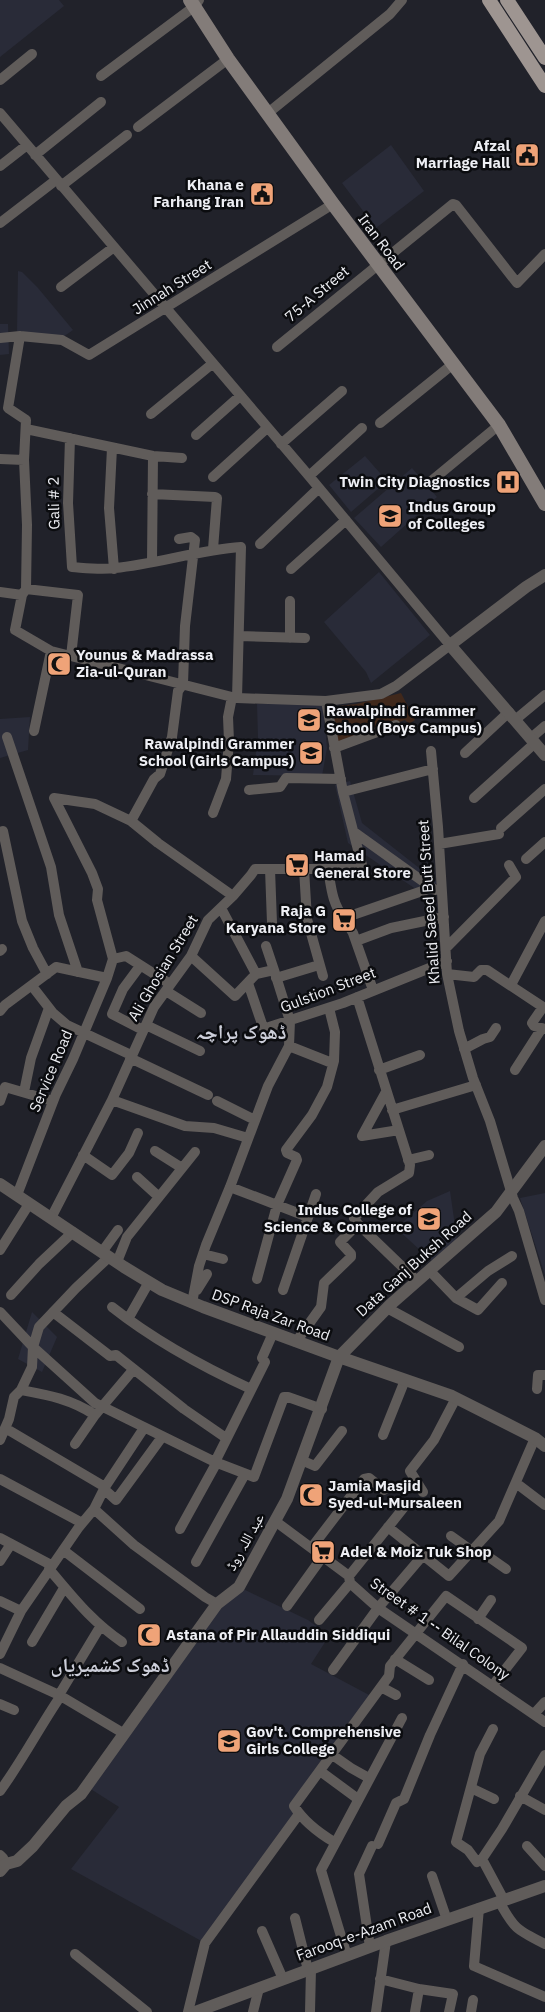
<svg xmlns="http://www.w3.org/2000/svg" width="545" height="2012" font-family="'IBM Plex Sans','Noto Naskh Arabic',sans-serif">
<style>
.built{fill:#292b38}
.green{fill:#40281b}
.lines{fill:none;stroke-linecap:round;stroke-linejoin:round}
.minor{stroke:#605c5a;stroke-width:10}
.tertiary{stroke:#605c5a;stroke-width:12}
.secondary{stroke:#837c79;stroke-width:14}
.primary{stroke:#9e9591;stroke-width:14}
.labels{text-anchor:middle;stroke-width:5;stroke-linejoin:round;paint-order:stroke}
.poi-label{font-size:15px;font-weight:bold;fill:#eeeff4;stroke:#0b0c0f;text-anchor:start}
.street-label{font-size:15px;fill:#eeeff4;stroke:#0b0c0f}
.district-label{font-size:20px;font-weight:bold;fill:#ccced9;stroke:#0b0c0f}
</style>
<rect width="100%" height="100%" fill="#21222a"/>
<!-- built -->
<path class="built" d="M0 0H59L64 6 0 57Z
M391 145 424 191 376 228 342 183Z
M18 271 22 272 38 288 73 330 63 337 17 332Z
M0 324H8L9 354 0 355Z
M365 456 387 481 351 512 329 485Z
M412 468 437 497 381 547 354 518Z
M379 572 430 635 371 683 366 672 324 622Z
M257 704H323L327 748 322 776 253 775 258 738Z
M30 717 28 750 0 758V719Z
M350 781 362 823 437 882 426 896 348 843 335 785Z
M450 1191 457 1240 433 1262 396 1228 427 1201Z
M545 1193V1275L520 1198Z
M32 1312 57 1337 42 1372 18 1359Z
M239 1587 308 1620 329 1636 311 1664 371 1696 294 1806 299 1814 205 1943 71 1869 119 1807 86 1786 217 1604Z"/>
<!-- green -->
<path class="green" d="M401 693 415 720 409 724 405 720 339 744 329 707 356 704Z"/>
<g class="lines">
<!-- minor -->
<path class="minor" d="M101 76 195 6 199 0
M0 80 32 54
M0 113 309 476 450 645 396 686 381 694 326 701 237 698 232 697 51 651 15 630 22 595 26 589 78 595 71 656
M268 113 390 14 402 0
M138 127 228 59
M35 155 101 102
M0 166 27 145
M61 186 127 135
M0 223 56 180
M61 287 114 247
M20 336 8 408 26 420 24 460 27 525 26 589
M0 338 20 336 62 340 89 355 333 204
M277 347 453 204 456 205 517 283 545 254
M151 414 212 364
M380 423 453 364
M26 429 153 456 182 458
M196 435 240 396
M70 438 68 503 72 567C86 568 101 570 115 568 157 564 198 550 241 547L237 698
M281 444 342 391
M112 448 109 508 114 569
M0 459 24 460
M309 476 362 428
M213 477 267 428
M430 482 499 425
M152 494 215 497 217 498 213 549
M260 544 319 488
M152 562 153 456
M291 569 346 520
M0 592 22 595
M239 636 305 638
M290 638V601
M515 720 545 695
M34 731 51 651
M7 737 51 867 59 915 78 972
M531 738 545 726
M334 748 396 725
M431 751 438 827 447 974 459 1031 473 1078 490 1121 513 1198 519 1211 545 1300
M465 753 509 712
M249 790 280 787 286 778 341 779
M343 792 433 769
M54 798 95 804 131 821 158 843 233 896
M54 798 92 873 98 889 97 900 113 959
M474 798 535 743
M213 813 226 779 229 741 228 717 232 697
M131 821 154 779 160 774 172 737 178 691 183 684 185 626 195 540 191 537 179 539
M501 828 545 789
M0 832 3 831 22 921 33 948 47 974
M354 832 435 890
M439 844 499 834
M526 859 545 842
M270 869 272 923
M304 869 307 919 323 976
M328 869C331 886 332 904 344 918L431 888
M221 908 256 974
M344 918 353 933 373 990
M356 941 391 928 444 917
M266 946 274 970
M446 948 516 877 509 865
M0 951 2 949
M191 956 235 996 256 974 274 970 290 1021 289 1046 268 1086 230 1187 206 1245 199 1266 192 1303
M113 959 126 956 170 984
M140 966 123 989 112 1014 143 1030
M447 974 474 977 481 970H487L543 1007 532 1023 534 1026 545 1029
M276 978 319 965
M248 983 263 1027 266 1028 343 1003 447 961
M511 985 545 921
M32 986 53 1013 67 1025 131 1055
M166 991 201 1013
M0 1011 5 1005 56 967 107 978
M146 1025 200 1051
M289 1046 332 1063
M464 1049 483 1039 490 1037 496 1028
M130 1058 208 1095
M379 1070 420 1055
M515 1070 542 1028
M24 1092 31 1058 49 1008
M386 1092 362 1136 399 1130
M112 1100 185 1126 214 1128 248 1138
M0 1101 5 1087 53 1101
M217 1101 255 1120
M392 1110 476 1085
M155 1151 182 1168
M83 1155 112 1175 129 1153 138 1133
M408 1160 429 1155
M137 1177 159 1197
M230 1187 308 1217
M17 1195 56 1094 73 1059 107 978 113 959
M51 1218 112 1100 154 1007 191 956 208 920 233 896 251 875 255 869H363L343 792 326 701
M358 1224 417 1281
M0 1250 29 1204
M102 1252 118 1230
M203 1254 223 1259
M117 1262 127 1237 195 1152
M429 1270 456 1298 478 1310 502 1283
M257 1279 277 1205 297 1160 296 1157 287 1153 286 1150 312 1115 327 1087 334 1061 335 1032 329 1008
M197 1290 207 1274
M283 1290 316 1194
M11 1295 39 1264 73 1232
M456 1298 488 1271 512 1256
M112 1307C155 1341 201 1366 251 1389
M387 1308 459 1347
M0 1312 33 1347 95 1403 215 1462 254 1477 284 1397H288L322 1409
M53 1312 110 1356 116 1355 184 1409 226 1438
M128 1319 149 1282
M296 1342 321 1307 324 1283 351 1257V1254L340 1242 358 1224 354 1218 378 1192 409 1173 410 1165 357 997
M537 1389 538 1375H545
M21 1390C48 1395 71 1399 95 1415L133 1370
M5 1428 105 1487
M383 1435 405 1380
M0 1440 9 1419 14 1397 21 1390 32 1367 33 1347 39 1327 76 1288 109 1257
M75 1444 95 1415
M301 1460 315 1466 342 1431
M215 1462 265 1362 262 1358 273 1333
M0 1479 82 1523
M516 1483 545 1505
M105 1490 116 1500 162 1437
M423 1492 410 1471 434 1440 456 1398
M94 1509 134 1545 205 1597 217 1604
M275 1521 349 1576 350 1583 378 1608 545 1722
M388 1527 449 1576 499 1521 535 1438
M180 1529 217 1462
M451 1536 472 1551
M0 1538 51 1565
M312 1547 364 1479 369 1478 384 1490
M476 1548 506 1569
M63 1550 140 1609
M0 1561 11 1544
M196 1562 245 1474
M49 1569C73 1597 91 1621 122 1642
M349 1576 405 1506
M0 1601 21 1611
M287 1606 323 1556
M478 1619 491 1600
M319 1620 350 1583
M32 1642 64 1588
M0 1654 21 1611 79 1527 94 1509 105 1487 144 1428
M395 1659 429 1680
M0 1668 59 1695 123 1733
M333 1670 378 1608 424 1554
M381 1687 396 1695
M59 1695 100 1627
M0 1704 14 1710
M534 1714 545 1702
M331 1754 351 1768 369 1778
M320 1771 358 1799
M471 1788 494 1799
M0 1791C22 1761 39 1728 60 1697
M520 1796 545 1810
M334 1842C319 1833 304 1822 294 1806L389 1676 390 1666 446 1596 522 1648 493 1685
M378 1844 396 1803 404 1799 430 1735 463 1664
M527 1846 545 1866
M0 1855 3 1858 6 1864
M482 1859 477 1862 468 1850 456 1842 480 1754 493 1729
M432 1876 447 1920
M504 1900 482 1859 502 1829 545 1755
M499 1901C514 1929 517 1930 545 1944
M479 1908 474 1966 545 1997
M295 1918 308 1970
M262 1931 283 1979
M370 1947 359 1874 372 1846
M75 1954 147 2012
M347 1956 321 1870 402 1718
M380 1979 419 1989 453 1994 449 2012
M188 2012 205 1943 299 1814
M253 2012 259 1988
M310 2012 311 1969
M376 2012 386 1941
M415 2012 419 1989
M471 2012 473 2000"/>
<!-- tertiary -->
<path class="tertiary" d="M545 575 526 587 450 645 545 755
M0 1184 124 1267 162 1290 203 1307 339 1357 452 1396 535 1438 545 1446
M0 1871 6 1864 17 1861 33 1846 66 1806 81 1794 217 1604 239 1587 287 1499 339 1357 391 1304 496 1212 545 1146
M195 2012 386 1941 545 1886"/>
<!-- secondary -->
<path class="secondary" d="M190 0 228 59 333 204 499 425 545 504"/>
<!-- primary -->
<path class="primary" d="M489 0 545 86
M507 0 545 58"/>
</g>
<!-- icons -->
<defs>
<symbol id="civic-square" viewBox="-11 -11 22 22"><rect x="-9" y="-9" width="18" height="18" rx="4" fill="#efa378" stroke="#0b0c0f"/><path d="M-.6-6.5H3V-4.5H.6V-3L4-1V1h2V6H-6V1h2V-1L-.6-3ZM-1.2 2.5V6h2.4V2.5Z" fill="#111"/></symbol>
<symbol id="hospital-square" viewBox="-11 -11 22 22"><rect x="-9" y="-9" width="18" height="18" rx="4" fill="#efa378" stroke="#0b0c0f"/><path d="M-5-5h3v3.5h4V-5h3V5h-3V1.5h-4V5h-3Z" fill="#111"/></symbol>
<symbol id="university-square" viewBox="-11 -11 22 22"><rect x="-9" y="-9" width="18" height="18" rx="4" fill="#efa378" stroke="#0b0c0f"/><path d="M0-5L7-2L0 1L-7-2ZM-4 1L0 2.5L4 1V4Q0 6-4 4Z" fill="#111"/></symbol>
<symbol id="mosque-square" viewBox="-11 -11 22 22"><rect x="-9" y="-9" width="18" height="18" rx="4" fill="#efa378" stroke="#0b0c0f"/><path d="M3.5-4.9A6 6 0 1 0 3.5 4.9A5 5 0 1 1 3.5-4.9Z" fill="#111"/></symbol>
<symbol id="school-square" viewBox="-11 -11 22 22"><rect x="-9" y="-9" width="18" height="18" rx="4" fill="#efa378" stroke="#0b0c0f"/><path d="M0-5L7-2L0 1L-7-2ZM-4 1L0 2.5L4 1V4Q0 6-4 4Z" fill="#111"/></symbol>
<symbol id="supermarket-square" viewBox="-11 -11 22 22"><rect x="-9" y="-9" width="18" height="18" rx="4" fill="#efa378" stroke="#0b0c0f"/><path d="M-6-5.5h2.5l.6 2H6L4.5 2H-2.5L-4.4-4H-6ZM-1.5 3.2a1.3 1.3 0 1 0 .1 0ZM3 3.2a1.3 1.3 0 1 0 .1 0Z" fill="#111"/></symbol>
</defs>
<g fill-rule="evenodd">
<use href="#civic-square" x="513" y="141" width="28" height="28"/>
<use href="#civic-square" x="248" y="180" width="28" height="28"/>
<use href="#hospital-square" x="494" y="468" width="28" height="28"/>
<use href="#university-square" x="376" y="502" width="28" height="28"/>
<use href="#mosque-square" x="45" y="650" width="28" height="28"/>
<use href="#school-square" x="295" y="706" width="28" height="28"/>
<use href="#school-square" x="297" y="739" width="28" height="28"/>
<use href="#supermarket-square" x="283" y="851" width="28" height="28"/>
<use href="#supermarket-square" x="330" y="906" width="28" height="28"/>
<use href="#university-square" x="415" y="1205" width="28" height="28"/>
<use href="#mosque-square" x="297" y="1481" width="28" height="28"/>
<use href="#supermarket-square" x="309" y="1538" width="28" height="28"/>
<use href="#mosque-square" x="135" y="1621" width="28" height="28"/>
<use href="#university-square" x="215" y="1727" width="28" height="28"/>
</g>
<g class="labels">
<!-- poi labels -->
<g class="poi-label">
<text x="510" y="151" text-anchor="end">Afzal<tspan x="510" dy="17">Marriage Hall</tspan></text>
<text x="244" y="190" text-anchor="end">Khana e<tspan x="244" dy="17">Farhang Iran</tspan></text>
<text x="490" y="487" text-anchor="end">Twin City Diagnostics</text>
<text x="408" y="512">Indus Group<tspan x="408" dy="17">of Colleges</tspan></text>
<text x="76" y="660">Younus &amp; Madrassa<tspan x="76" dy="17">Zia-ul-Quran</tspan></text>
<text x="326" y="716">Rawalpindi Grammer<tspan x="326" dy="17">School (Boys Campus)</tspan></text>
<text x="294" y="749" text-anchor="end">Rawalpindi Grammer<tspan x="294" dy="17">School (Girls Campus)</tspan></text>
<text x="314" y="861">Hamad<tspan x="314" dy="17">General Store</tspan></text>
<text x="326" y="916" text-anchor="end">Raja G<tspan x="326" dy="17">Karyana Store</tspan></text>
<text x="412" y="1215" text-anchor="end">Indus College of<tspan x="412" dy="17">Science &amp; Commerce</tspan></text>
<text x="328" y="1491">Jamia Masjid<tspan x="328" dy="17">Syed-ul-Mursaleen</tspan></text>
<text x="340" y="1557">Adel &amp; Moiz Tuk Shop</text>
<text x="166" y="1640">Astana of Pir Allauddin Siddiqui</text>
<text x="246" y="1737">Gov't. Comprehensive<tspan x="246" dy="17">Girls College</tspan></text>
</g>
<!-- street labels -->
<g class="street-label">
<text transform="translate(381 242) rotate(53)" y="5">Iran Road</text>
<text transform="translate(172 287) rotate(-32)" y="5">Jinnah Street</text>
<text transform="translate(317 294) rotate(-40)" y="5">75-A Street</text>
<text transform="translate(54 503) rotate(-91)" y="5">Gali # 2</text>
<text transform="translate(429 902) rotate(-94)" y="5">Khalid Saeed Butt Street</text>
<text transform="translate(163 968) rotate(-59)" y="5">Ali Ghosian Street</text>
<text transform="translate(328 990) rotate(-21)" y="5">Gulstion Street</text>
<text transform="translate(51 1071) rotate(-67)" y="5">Service Road</text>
<text transform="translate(414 1264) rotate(-42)" y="5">Data Ganj Buksh Road</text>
<text transform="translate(271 1315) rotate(20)" y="5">DSP Raja Zar Road</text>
<text transform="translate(245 1542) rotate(-61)" y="5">عبد اللہ روڈ</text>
<text transform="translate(440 1629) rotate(35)" y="5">Street # 1 -- Bilal Colony</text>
<text transform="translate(364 1932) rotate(-20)" y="5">Farooq-e-Azam Road</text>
</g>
<!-- district labels -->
<g class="district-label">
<text x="241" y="1039">ڈھوک پراچہ</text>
<text x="110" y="1672">ڈھوک کشمیریاں</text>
</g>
</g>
</svg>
